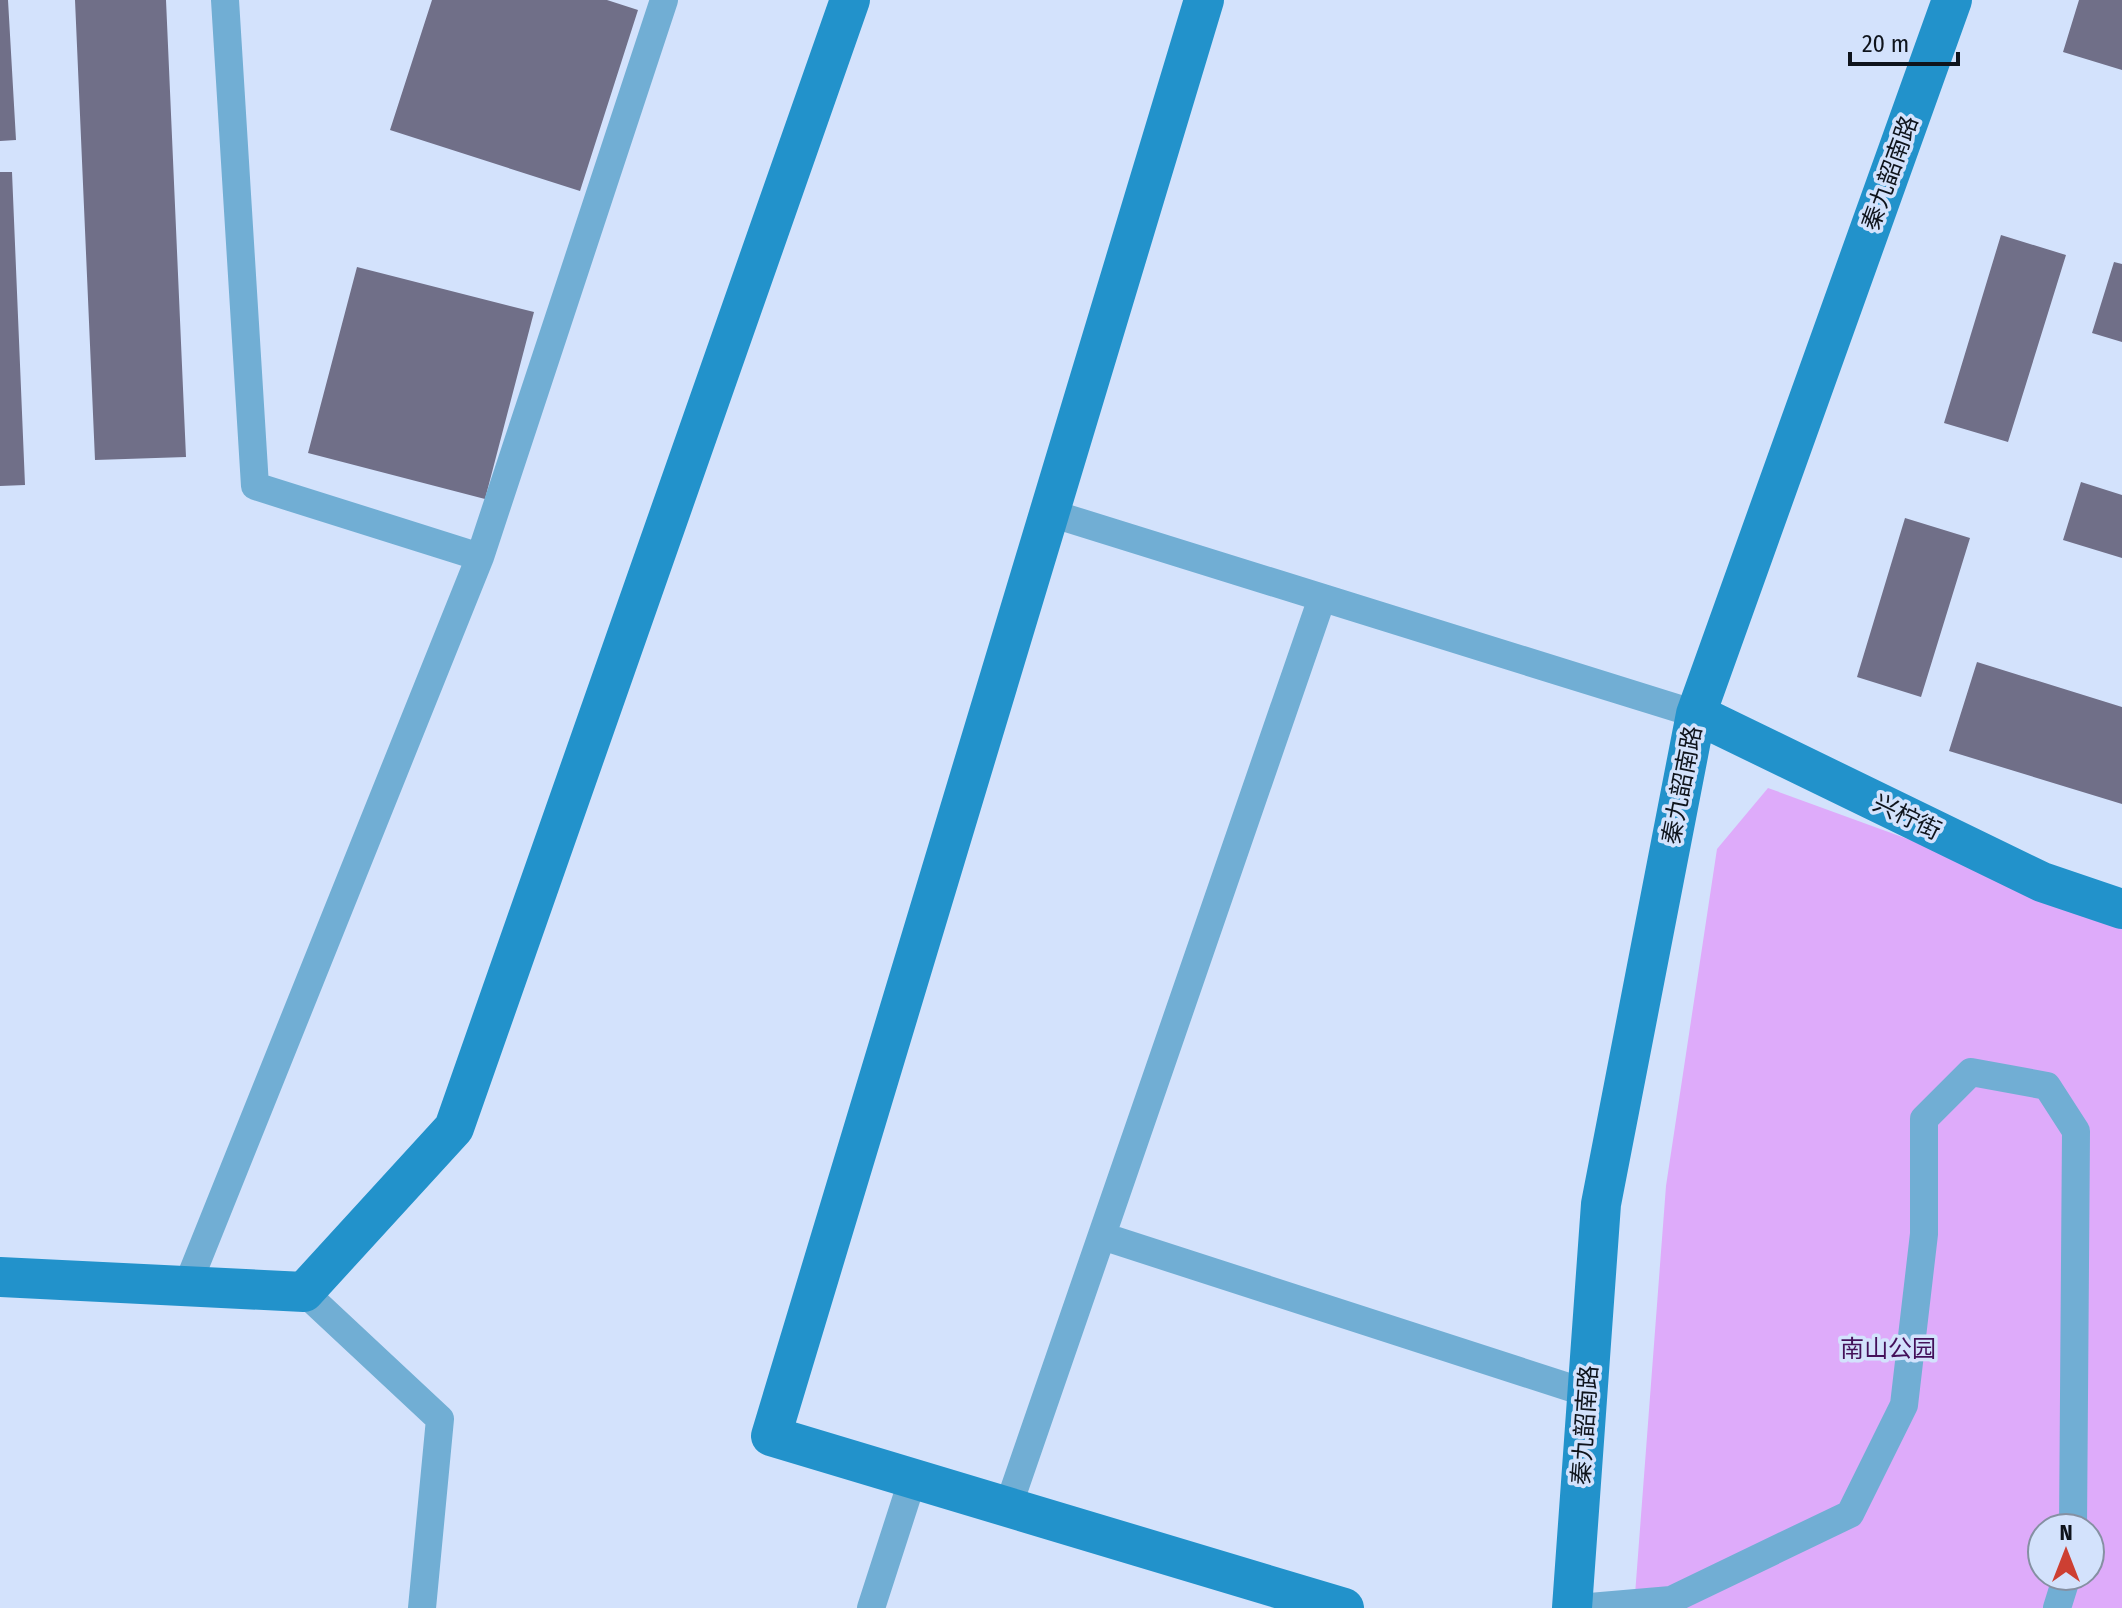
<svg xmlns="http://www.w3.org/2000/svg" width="2122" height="1608" font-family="'Fira Sans Condensed','Noto Sans SC',sans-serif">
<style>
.green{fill:#deabfa;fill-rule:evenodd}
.building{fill:#706f88}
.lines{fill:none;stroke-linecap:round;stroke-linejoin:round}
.street{stroke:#71aed4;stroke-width:28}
.secondary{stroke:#2292cb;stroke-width:40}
.labels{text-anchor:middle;stroke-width:7;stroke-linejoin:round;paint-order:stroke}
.street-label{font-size:24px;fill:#0f141c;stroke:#d3e2fc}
.park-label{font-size:24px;fill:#44115a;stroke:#d3e2fc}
</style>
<rect width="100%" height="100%" fill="#d3e2fc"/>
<!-- green -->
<path class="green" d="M1768 788 2122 917V1608H1634L1666 1186 1717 849ZM2042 1528H2090V1576H2042Z"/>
<!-- building -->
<path class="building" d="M0 0H8L16 140 0 141Z
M75 0H166L186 457 95 460Z
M432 0H607L638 10 580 191 390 130Z
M2079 0H2122V70L2063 52Z
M0 172H12L25 485 0 486Z
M2001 235 2066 255 2008 442 1944 423Z
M2114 262 2122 264V342L2092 333Z
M357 267 534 312 485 499 308 453Z
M2081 482 2122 495V558L2063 540Z
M1905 518 1970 538 1921 697 1857 677Z
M1977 662 2122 707V804L1949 751Z"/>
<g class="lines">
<!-- street -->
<path class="street" d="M225 0 255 486 480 557
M1050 513 1696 714
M1102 1236 1587 1393
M187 1286 480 557 664 0
M304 1292 440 1419 422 1608
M1008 1507 1322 598
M871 1608 913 1478
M1578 1608 1671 1600 1850 1514 1904 1405 1924 1234V1119L1971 1072 2047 1086 2076 1131 2073 1528
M2057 1608 2067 1576"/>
<!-- secondary -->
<path class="secondary" d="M1204 0 771 1436 1344 1608
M1696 714 2042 882 2122 909
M0 1277 304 1292 454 1128 850 0
M1572 1608 1601 1204 1696 714 1952 0"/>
</g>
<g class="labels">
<!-- street labels -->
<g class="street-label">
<text transform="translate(1890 173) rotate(-70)" y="8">秦九韶南路</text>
<text transform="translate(1682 785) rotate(-79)" y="8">秦九韶南路</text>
<text transform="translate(1907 817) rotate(26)" y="8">兴柠街</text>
<text transform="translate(1585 1425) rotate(-86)" y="8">秦九韶南路</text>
</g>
<!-- park labels -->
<g class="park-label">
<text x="1888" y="1357">南山公园</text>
</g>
</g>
<!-- north arrow -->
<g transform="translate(2066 1552)"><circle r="38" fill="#d3e2fc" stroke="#8590a2" stroke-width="2"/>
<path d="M0-6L14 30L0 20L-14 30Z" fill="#cd3f32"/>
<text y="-12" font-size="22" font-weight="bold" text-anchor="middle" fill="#0f141c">N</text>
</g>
<!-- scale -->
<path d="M1850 52v12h108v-12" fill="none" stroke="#0f141c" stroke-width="4"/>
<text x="1862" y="52" font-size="24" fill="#0f141c" stroke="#d3e2fc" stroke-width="6" paint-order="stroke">20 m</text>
</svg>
